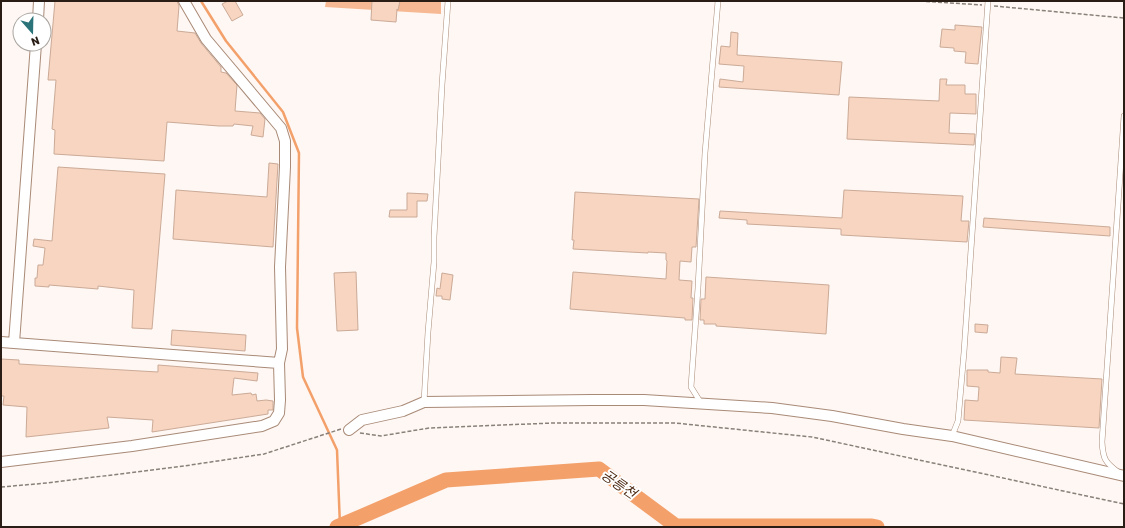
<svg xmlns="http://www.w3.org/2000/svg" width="1125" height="528" font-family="Rubik,'Noto Sans KR',sans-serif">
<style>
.green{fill:#f6b993}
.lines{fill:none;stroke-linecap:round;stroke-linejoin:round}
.stream{stroke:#f3a06b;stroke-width:2.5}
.river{stroke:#f3a06b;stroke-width:15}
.building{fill:#f7d5c1;stroke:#cbaa97}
.service-casing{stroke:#a98a77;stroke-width:6}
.minor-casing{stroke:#a98a77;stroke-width:12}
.path{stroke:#8a807a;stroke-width:1.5;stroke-dasharray:4 2;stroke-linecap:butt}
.service{stroke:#fff;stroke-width:5}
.minor{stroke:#fff;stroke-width:10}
.labels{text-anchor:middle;stroke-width:4;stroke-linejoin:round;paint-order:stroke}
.water-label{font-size:14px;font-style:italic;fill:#4d2b15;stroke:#fff}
</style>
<rect width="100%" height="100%" fill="#fef7f3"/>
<!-- green -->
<path class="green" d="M326 1H441V14L325 7Z"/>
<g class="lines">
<!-- stream -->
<path class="stream" d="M201 1 226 41 283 112 299 153 297 328 303 377 337 450 340 526"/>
<!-- river -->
<path class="river" d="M337 527 446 480 599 469 676 526H872L877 527"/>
</g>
<!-- building -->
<path class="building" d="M55 1H177L179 6 177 31 195 33 201 43 221 67V72L226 73 237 85 235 111 260 113 265 119 263 137 251 135 253 126 234 124 233 126H219L167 122 164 161 54 154 55 130 52 129 56 80H48Z
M228 1H235L243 15 232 21 222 4Z
M372 1H400L398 10 397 9 396 22 371 20Z
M955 25 982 27 978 64 965 63 966 52 954 51V48L940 47 942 29 955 30Z
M731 32 738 33 737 55 842 62 839 95 719 87 720 79 743 82 744 66 719 64 721 46 730 47Z
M940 79H947L946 85H965V94H976V114L950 113 949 133 975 134 974 145 847 139 849 97 939 101Z
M269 163 278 164 273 247 173 239 176 190 267 197Z
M58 167 165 174 152 329 132 328 134 290 98 286V289L49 285V287L35 286V278H37L38 265H43L45 248 33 246 34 239 52 241Z
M844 190 963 196 961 221H969L967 242 841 235V229L747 224V220L719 218 720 211 842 218Z
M575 192 699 199 696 247H692L691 262 680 261 679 280 692 281 691 298H693L692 320H685V318L570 309 573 272 666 279 667 261 666 260V253L648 252V253L573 249 574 240H572Z
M407 193 428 194 427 201H417V217H389L390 210H407Z
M984 218 1110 227V236L983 227Z
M356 272 358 330 337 331 334 273Z
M442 273 453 275 450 300 442 299V296H436L437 288 440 289Z
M706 277 829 285 826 334 716 326V324H704V320H700L701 299H705Z
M975 324 988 325 987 333 975 332Z
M172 330 246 335 245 351 171 345Z
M1001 357 1017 358 1015 374 1102 379 1099 428 964 420 965 400 978 401 979 387 967 386V370H988V372L1000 373Z
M1 359 19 360V364L158 372V365L258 373 257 381 234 378 232 395 251 393 252 395 256 394 257 401 266 400 273 401V410H268V414L152 432 153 420 107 417 109 428 26 437 27 407 3 405 4 396H1Z"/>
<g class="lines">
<defs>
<path id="service" d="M424 402 428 332 434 262V237L442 85 448 1
M701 403 691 387 698 288 705 153 718 1
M952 436 958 421 964 352 988 1
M1118 472C1105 462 1103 459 1102 442L1124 116"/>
<path id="minor" d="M38 20 39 1
M1 342 14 343 36 44
M14 343 279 363
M349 430 362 420 403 411 424 402 591 400H644L772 408 832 416 903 429 952 436 1124 476
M1 462 132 446 262 426 274 421 279 413 280 400 279 363 282 349 280 267 285 167V141L281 128 206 39 184 1"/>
</defs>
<!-- service casing -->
<use href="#service" class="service-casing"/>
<!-- minor casing -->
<use href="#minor" class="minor-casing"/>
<!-- path -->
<path class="path" d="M920 1 982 5
M994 6 1124 18
M360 433 381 436 429 428 553 423H675L812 437 1124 504
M1 487 47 483 184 466 264 454 341 429"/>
<!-- service -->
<use href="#service" class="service"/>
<!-- minor -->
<use href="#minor" class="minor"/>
</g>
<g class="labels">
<!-- water labels -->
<g class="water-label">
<text transform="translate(619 484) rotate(35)" y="5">공릉천</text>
</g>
</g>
<!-- border -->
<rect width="1125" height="528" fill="none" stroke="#291d15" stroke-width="4"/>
<!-- north arrow -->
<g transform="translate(32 32) rotate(160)"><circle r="19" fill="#ffffff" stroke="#a9a5a1"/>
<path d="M0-3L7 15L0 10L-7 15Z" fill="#297379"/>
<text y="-6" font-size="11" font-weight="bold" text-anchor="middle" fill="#291d15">N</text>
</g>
</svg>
